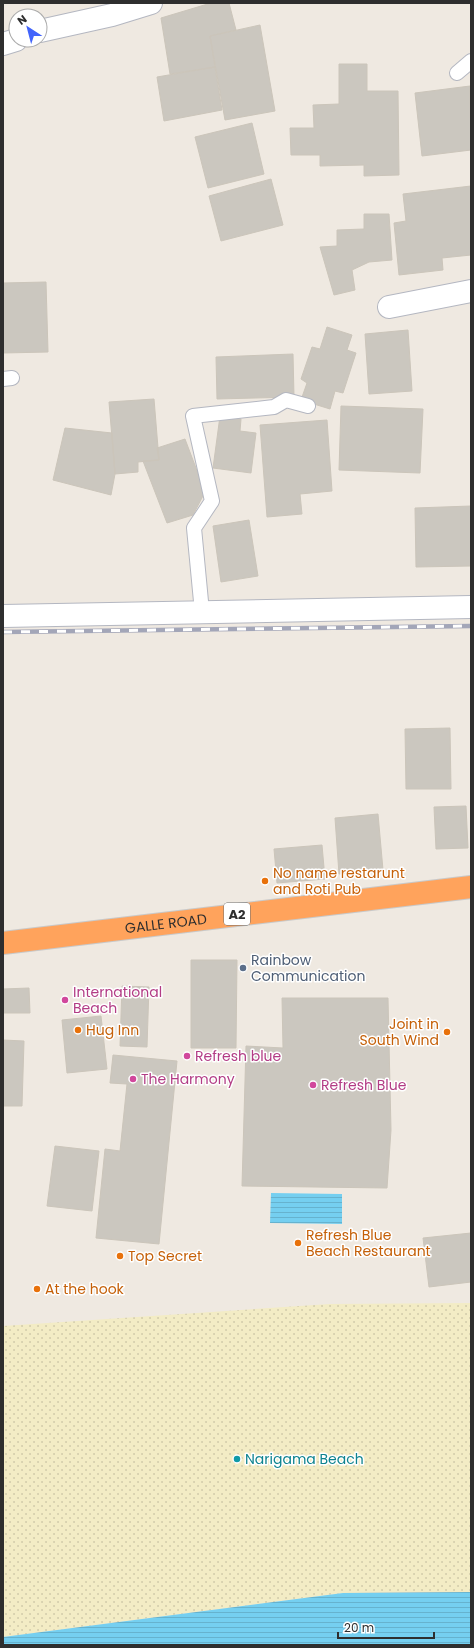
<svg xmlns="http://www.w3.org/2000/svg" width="474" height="1648" font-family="Poppins,sans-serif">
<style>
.sand{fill:url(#sand-dots)}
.water{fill:url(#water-rules)}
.building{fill:#cbc7bf;stroke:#cbc5ba}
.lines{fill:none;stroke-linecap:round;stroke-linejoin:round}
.lane-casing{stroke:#b4b7c1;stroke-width:16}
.street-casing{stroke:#b4b7c1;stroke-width:24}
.highway-casing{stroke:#c9c9c9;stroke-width:24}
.lane{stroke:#fff;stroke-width:14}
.street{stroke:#fff;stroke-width:22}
.highway{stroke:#ffa35c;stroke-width:22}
.rail-casing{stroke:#a3a6b8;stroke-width:4.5}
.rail{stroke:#fff;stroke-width:3;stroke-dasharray:9;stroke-linecap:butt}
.food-dot{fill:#e8710a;stroke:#fff;stroke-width:1.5}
.service-dot{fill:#5c6f8a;stroke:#fff;stroke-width:1.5}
.hotel-dot{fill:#d1479c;stroke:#fff;stroke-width:1.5}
.culture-dot{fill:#0f9aa8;stroke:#fff;stroke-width:1.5}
.labels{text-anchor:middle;stroke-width:3;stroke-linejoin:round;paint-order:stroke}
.shield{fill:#fff;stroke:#6d6d6d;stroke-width:1}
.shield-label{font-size:13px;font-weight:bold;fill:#2e2e2e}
.food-label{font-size:14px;fill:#c56008;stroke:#fff;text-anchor:start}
.street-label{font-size:14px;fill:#2e2e2e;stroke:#fff}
.service-label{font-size:14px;fill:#4e5e75;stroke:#fff;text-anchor:start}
.hotel-label{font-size:14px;fill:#b23c85;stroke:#fff;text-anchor:start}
.culture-label{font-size:14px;fill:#0d838f;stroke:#fff;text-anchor:start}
</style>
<defs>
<pattern id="sand-dots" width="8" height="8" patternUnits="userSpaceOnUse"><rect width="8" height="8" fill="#f3ecc5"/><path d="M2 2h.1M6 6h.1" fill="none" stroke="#d1cbaa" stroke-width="1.8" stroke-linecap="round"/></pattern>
<pattern id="water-rules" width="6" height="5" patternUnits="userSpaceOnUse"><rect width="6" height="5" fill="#75cff0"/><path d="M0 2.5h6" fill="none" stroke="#66b2ce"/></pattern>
</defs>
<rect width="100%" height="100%" fill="#efe9e1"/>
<!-- sand -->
<path class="sand" d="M471 1303V1592L343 1593 3 1637V1326L330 1304Z"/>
<!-- water -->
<path class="water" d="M271 1193 342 1194V1224L270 1223Z
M471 1592V1645H3V1637L343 1593Z"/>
<!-- building -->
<path class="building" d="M211 3H229L236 30 210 36 215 67 170 74 161 18Z
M260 25 275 111 225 120 210 36Z
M339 64H367V91H398L399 175 364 176V165L320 166V155H291L290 128H314L313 105 339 104Z
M215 67 222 110 164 121 157 77Z
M470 86 471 150 422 156 415 93Z
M252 123 264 174 208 188 195 137Z
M271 179 283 225 221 241 209 196Z
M471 186V255L442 258 443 270 399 275 394 223 406 221 403 194Z
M364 214H389L392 260 369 262 352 270 355 290 334 295 320 247 337 246V230L364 229Z
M46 282 48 352 3 353V283Z
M327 327 352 335 347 350 356 353 343 393 335 391 330 409 301 400 307 383 301 379 312 347 320 349Z
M408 330 412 391 369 394 365 334Z
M293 354 294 397 217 399 216 357Z
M154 399 159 460 138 462V472L115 474 109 402Z
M341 406 423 409 420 473 339 470Z
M220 416 241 419 240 431 256 433 251 473 213 468Z
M327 420 332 491 300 494 302 514 267 517 260 425Z
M65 428 112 433 115 474 111 495 53 480Z
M185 439 205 492 193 515 167 523 143 461 159 460 157 448Z
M471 506V566L416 567 415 508Z
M249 520 258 576 221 582 213 526Z
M450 728 451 789H406L405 729Z
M466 806 468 848 436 849 434 807Z
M378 814 383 870 339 874 335 818Z
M322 845 325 879 277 883 274 849Z
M191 960H237L236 1048H191Z
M122 986 149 987 147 1047 120 1046Z
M29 988 30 1013H3V989Z
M282 998H388L391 1130 387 1188 242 1186 246 1046 283 1048Z
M101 1016 107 1069 67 1073 62 1020Z
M3 1040 24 1041 22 1106H3Z
M113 1055 177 1061 159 1244 96 1238 105 1149 120 1151 127 1084 110 1083Z
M55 1146 99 1151 92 1211 47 1206Z
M471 1233V1282L429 1287 423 1238Z"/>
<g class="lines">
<defs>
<path id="lane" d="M457 73 471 61
M3 379 12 378
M202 612 194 528 212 501 193 416 274 407 286 400 308 406"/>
<path id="street" d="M40 31 112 15 151 3
M3 44 16 40
M389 307 471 291
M3 616 471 607"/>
<g id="highway">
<path id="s1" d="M3 943 471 887"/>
</g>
</defs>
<!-- lane casing -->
<use href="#lane" class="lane-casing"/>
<!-- street casing -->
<use href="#street" class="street-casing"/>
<!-- highway casing -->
<use href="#highway" class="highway-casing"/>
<!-- lane -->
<use href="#lane" class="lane"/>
<!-- street -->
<use href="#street" class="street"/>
<!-- highway -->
<use href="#highway" class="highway"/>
<defs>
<path id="rail" d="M3 632 471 626"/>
</defs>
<!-- rail casing -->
<use href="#rail" class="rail-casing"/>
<!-- rail -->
<use href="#rail" class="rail"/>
</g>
<!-- markers -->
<g class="food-dot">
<circle cx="265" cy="881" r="4"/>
<circle cx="78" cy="1030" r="4"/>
<circle cx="447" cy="1032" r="4"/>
<circle cx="298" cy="1243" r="4"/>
<circle cx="120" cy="1256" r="4"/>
<circle cx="37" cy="1289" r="4"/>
</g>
<circle class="service-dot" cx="243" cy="968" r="4"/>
<g class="hotel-dot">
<circle cx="65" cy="1000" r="4"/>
<circle cx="187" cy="1056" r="4"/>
<circle cx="133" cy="1079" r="4"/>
<circle cx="313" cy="1085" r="4"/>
</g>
<circle class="culture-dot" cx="237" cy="1459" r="4"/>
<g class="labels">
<!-- shield labels -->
<rect class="shield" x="224" y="903" width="26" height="22" rx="3"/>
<g class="shield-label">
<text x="237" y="919">A2</text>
</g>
<!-- food labels -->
<g class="food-label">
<text x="273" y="878">No name restarunt<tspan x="273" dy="16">and Roti Pub</tspan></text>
<text x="439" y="1029" text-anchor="end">Joint in<tspan x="439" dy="16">South Wind</tspan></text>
<text x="86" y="1035">Hug Inn</text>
<text x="306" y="1240">Refresh Blue<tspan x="306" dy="16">Beach Restaurant</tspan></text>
<text x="128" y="1261">Top Secret</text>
<text x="45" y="1294">At the hook</text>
</g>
<!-- street labels -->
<g class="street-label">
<text dy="5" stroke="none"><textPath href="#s1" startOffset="164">GALLE ROAD</textPath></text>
</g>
<!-- service labels -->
<g class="service-label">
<text x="251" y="965">Rainbow<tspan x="251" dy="16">Communication</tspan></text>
</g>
<!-- hotel labels -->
<g class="hotel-label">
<text x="73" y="997">International<tspan x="73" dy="16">Beach</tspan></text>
<text x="195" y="1061">Refresh blue</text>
<text x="141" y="1084">The Harmony</text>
<text x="321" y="1090">Refresh Blue</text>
</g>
<!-- culture labels -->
<g class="culture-label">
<text x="245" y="1464">Narigama Beach</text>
</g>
</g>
<!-- border -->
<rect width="474" height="1648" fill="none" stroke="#2e2e2e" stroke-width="8"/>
<!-- north arrow -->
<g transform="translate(28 28) rotate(324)"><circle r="19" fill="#ffffff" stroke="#ababab"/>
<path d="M0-3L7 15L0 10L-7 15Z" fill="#4264fb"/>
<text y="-6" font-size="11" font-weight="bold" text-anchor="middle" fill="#2e2e2e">N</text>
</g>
<!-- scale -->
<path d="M338 1632v6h96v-6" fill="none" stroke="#2e2e2e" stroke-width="2"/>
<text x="344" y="1632" font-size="12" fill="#2e2e2e" stroke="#ffffff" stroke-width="3" paint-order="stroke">20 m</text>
</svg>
